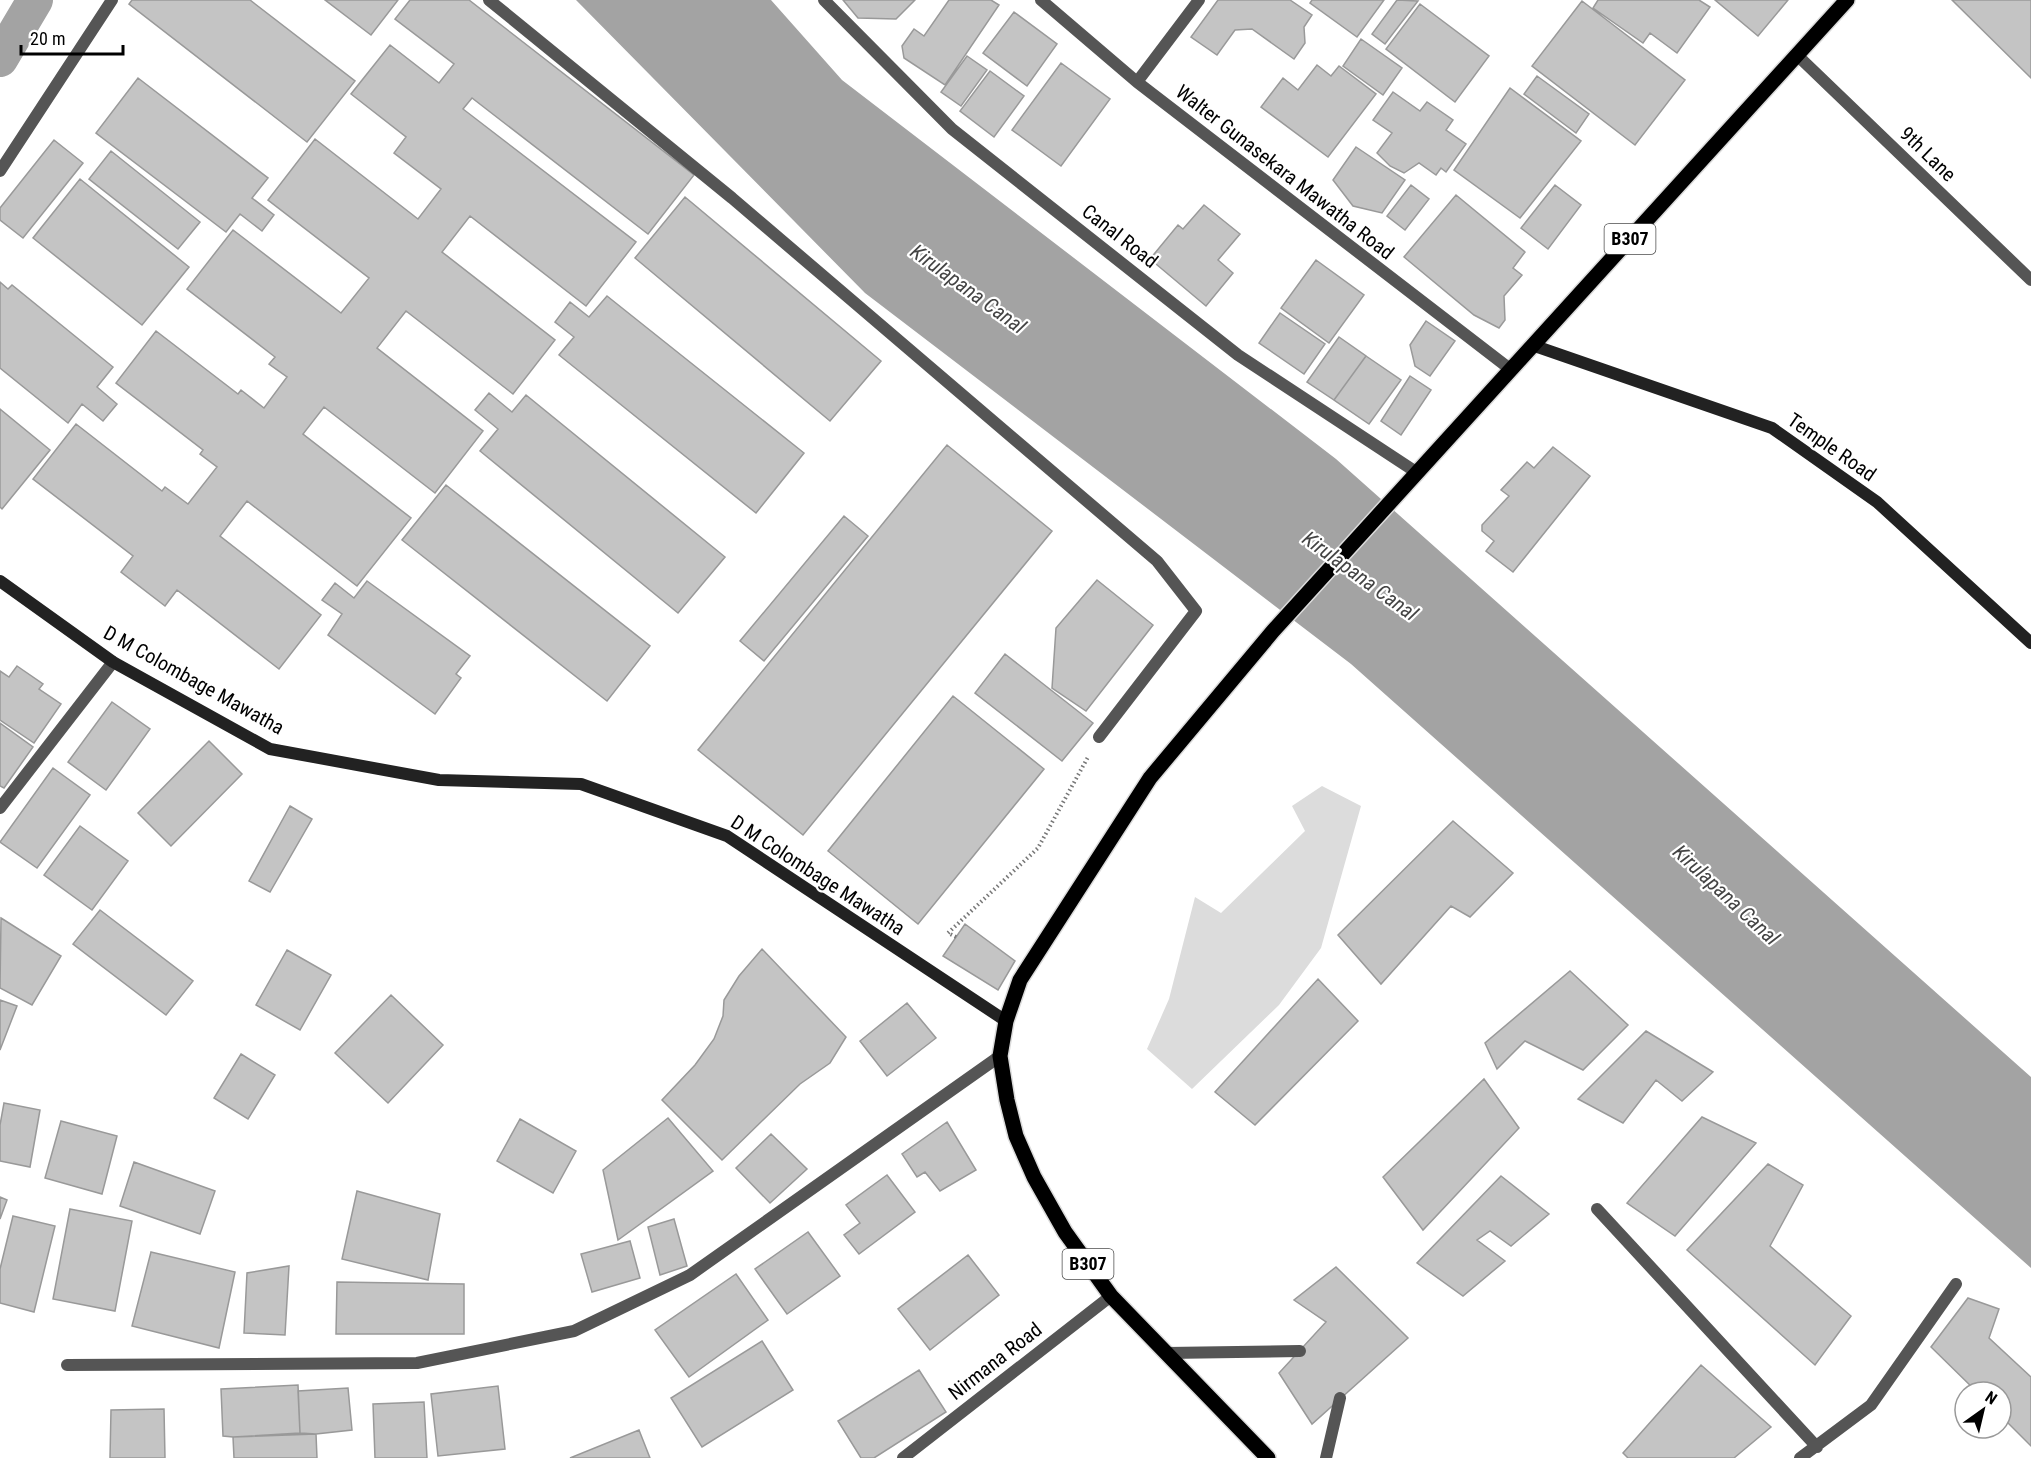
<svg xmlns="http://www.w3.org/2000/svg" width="2031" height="1458" font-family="'Roboto Condensed',sans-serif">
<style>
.green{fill:#dcdcdc}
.water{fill:#a3a3a3}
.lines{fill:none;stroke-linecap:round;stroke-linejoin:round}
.canal{stroke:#a3a3a3;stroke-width:36}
.building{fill:#c4c4c4;stroke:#999;stroke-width:1.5}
.primary-casing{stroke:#dbdbdb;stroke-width:18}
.path{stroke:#777;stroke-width:4;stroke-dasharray:1.5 3;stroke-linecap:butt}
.lane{stroke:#555;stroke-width:12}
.street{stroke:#555;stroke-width:12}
.secondary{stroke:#222;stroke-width:12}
.primary{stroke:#000;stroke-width:15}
.labels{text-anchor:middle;stroke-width:4.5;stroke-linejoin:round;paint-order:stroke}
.shield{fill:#fff;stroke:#4c4c4c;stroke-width:1.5}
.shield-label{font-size:18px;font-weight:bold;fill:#000}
.street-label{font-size:20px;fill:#000;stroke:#fff}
.water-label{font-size:21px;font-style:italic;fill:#444;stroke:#fff}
</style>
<rect width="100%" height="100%" fill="#fff"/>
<!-- green -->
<path class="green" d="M1322 786 1361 806 1321 948 1279 1005 1192 1089 1147 1049 1169 999 1195 897 1221 913 1305 831 1292 806Z"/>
<!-- water -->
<path class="water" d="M576 0H771L842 80 1336 459 2031 1077V1268L1351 664 865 293Z"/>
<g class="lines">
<!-- canal -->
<path class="canal" d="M0 59 35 0"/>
</g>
<!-- building -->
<path class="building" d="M132 0H250L355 81 307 142 129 4Z
M325 0H398L371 35Z
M410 0H469L694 175 648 234 472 98 463 109 636 242 586 306 470 216 442 252 555 340 513 394 406 311 377 348 483 431 435 493 324 407 303 434 411 518 357 586 247 501 220 536 321 615 279 669 177 590 165 606 121 572 133 556 33 479 76 424 162 491 165 487 188 504 217 467 200 454 203 450 116 383 156 331 238 394 241 390 264 408 287 377 269 364 275 357 187 289 233 230 341 313 369 278 268 200 315 139 418 219 441 189 394 153 406 137 351 94 390 45 439 83 454 64 395 19Z
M843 0H915L896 19 858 18Z
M949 0H991L999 5 945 85 904 58 902 46 914 29 924 36Z
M1218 0H1290L1312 15 1304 27 1305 43 1294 59 1252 29 1235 30 1217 55 1191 37Z
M1312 0H1384L1357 37 1310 3Z
M1397 0 1418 1 1385 44 1372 34Z
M1598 0H1699L1710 7 1677 53 1650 33 1643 43 1593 8Z
M1715 0H1788L1758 36Z
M1952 0H2031V78Z
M1582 1 1685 80 1635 145 1532 66Z
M1420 4 1489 56 1455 102 1386 49Z
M1014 12 1057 44 1027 86 983 53Z
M1361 39 1402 68 1383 95 1343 66Z
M967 56 987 70 961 106 941 92Z
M1061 63 1110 99 1061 166 1012 130Z
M1317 65 1331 76 1339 66 1376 94 1328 157 1261 107 1283 78 1298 90Z
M990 71 1024 96 994 137 960 111Z
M1537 76 1589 114 1576 133 1524 94Z
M138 78 268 178 252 198 274 215 262 231 240 214 226 232 96 133Z
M1510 88 1581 141 1520 218 1454 170Z
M1393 92 1420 111 1427 102 1453 120 1446 130 1466 144 1446 172 1441 168 1436 175 1419 163 1404 173 1390 166 1377 153 1392 133 1373 120Z
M54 140 83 163 23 238 0 220V208Z
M1356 147 1405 180 1382 213 1353 206 1333 180Z
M111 151 200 222 178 249 89 179Z
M80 179 189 267 142 325 33 238Z
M1411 185 1429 199 1405 230 1387 216Z
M1555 185 1581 205 1548 249 1521 228Z
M1456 195 1525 252 1513 268 1522 275 1504 296 1505 320 1499 328 1474 315 1404 257Z
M685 197 881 361 830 421 635 258Z
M1204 205 1240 234 1218 260 1233 273 1206 306 1150 259 1178 225 1183 229Z
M1316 260 1364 295 1329 343 1281 308Z
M0 282 8 289 12 285 113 367 97 387 117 404 103 421 82 404 68 423 0 368Z
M607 296 804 453 756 513 559 355 574 337 555 322 570 302 589 317Z
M1280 313 1325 344 1304 374 1259 343Z
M1426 321 1455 341 1430 376 1415 366 1410 345Z
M1339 337 1366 356 1334 400 1307 382Z
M1366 356 1401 380 1369 424 1334 400Z
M1410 376 1431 390 1401 435 1381 421Z
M489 393 512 412 526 395 725 557 678 613 480 451 498 429 475 410Z
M0 409 50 450 2 509 0 507Z
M947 445 1052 531 803 835 698 750Z
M1553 447 1590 476 1513 572 1486 551 1494 541 1482 531V525L1509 496 1501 490 1527 462 1534 468Z
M446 485 650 646 607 701 402 540Z
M844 516 868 536 764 661 740 641Z
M1097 580 1153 625 1086 711 1052 688 1056 628Z
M367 581 470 656 456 674 461 678 435 714 328 635 342 614 322 600 335 583 354 598Z
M1005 654 1093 723 1062 761 975 693Z
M17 666 43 684 39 689 61 704 34 743 0 720V671L9 677Z
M953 696 1044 769 918 924 828 851Z
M112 702 150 729 106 790 68 762Z
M0 723 33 747 4 788 0 786Z
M209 741 242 774 171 846 138 813Z
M53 768 90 795 37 868 0 842Z
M290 806 312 819 270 892 249 881Z
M1453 821 1513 873 1470 917 1451 906 1381 984 1338 935Z
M80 826 128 861 92 910 44 875Z
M100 910 193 981 166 1015 73 944Z
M1 918 61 956 32 1005 0 988Z
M965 924 1015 961 998 990 943 956Z
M762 949 846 1037 830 1063 800 1084 722 1160 662 1100 695 1065 714 1039 723 1016 724 1000 739 976Z
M287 950 331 975 300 1030 256 1005Z
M1570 971 1628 1025 1583 1070 1525 1041 1497 1069 1485 1043Z
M1318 979 1358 1021 1255 1125 1215 1092Z
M391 995 443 1045 388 1103 335 1053Z
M0 1000 17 1006 0 1050Z
M907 1003 936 1038 887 1076 860 1041Z
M1646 1031 1713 1072 1682 1101 1656 1080 1623 1123 1578 1099Z
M241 1054 275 1075 248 1119 214 1098Z
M1484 1079 1519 1128 1423 1230 1383 1177Z
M4 1103 40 1110 30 1167 0 1161V1125Z
M1702 1117 1756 1143 1675 1236 1627 1203Z
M668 1118 713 1171 618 1240 603 1170Z
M520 1119 576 1151 553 1193 497 1161Z
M61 1121 117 1136 102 1194 45 1178Z
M947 1122 976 1170 940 1191 925 1172 917 1177 902 1154Z
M771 1134 807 1169 770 1203 736 1168Z
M134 1162 215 1191 200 1234 120 1206Z
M1768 1164 1803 1185 1770 1246 1851 1316 1815 1365 1687 1250Z
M887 1175 915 1212 859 1254 844 1235 860 1223 846 1205Z
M1501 1176 1549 1214 1511 1246 1490 1231 1477 1240 1505 1261 1463 1296 1417 1263Z
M357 1191 440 1214 428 1280 342 1259Z
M0 1197 7 1200 0 1219Z
M70 1209 132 1221 115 1311 53 1299Z
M13 1216 55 1226 34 1312 0 1303V1269Z
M674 1219 687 1266 660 1275 648 1227Z
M808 1232 840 1276 787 1314 755 1269Z
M630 1241 640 1278 592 1292 581 1254Z
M151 1252 235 1272 219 1348 132 1326Z
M968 1255 999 1295 930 1350 898 1309Z
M289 1266 285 1335 244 1333 247 1273Z
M1336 1267 1408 1338 1312 1424 1279 1373 1326 1322 1294 1300Z
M736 1274 768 1320 689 1377 655 1330Z
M337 1282 464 1284V1334H336Z
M1968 1298 1999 1309 1989 1338 2031 1377V1446L2001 1416V1392H1977L1931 1347Z
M762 1341 793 1390 702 1447 671 1398Z
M1701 1365 1771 1427 1734 1458H1628L1623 1453Z
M919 1370 946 1412 874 1458H861L838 1421Z
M298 1385 300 1433 233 1437 223 1436 221 1389Z
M498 1386 505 1449 438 1456 431 1394Z
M348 1388 352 1430 316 1434 300 1433 298 1391Z
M424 1402 427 1458H375L373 1404Z
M164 1409 165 1458H110L111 1410Z
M639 1430 650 1458H570Z
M316 1434 317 1458H234L233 1437Z"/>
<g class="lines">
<defs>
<path id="primary" d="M1268 1458 1111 1296 1065 1232 1034 1177 1016 1136 1007 1100 1000 1056 1006 1021 1020 980 1150 778 1273 631 1847 0"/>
</defs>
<!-- primary casing -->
<use href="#primary" class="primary-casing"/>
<!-- path -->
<path class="path" d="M956 937 948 933 1038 848 1088 757"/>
<!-- lane -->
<path class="lane" d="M489 0 732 198 1157 561 1196 611 1099 737
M0 171 112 0
M1167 1353 1300 1351
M1326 1458 1340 1398"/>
<!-- street -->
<path class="street" d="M824 0 952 129 1238 355 1416 472
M1041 0 1137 82 1510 369
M1798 56 2031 280
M1137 82 1199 0
M0 808 113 662
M1597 1209 1817 1447
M67 1365 417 1363 574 1331 690 1275 1000 1056
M903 1458 1111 1296
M1800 1458 1871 1405 1956 1284"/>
<!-- secondary -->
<path class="secondary" d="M1532 345 1772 428 1877 502 2031 643
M0 581 113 662 270 749 439 780 581 784 727 836 1006 1021"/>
<!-- primary -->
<use href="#primary" class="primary"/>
</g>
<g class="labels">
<!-- shield labels -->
<g class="shield">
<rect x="1604.5" y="224" width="51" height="30" rx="4.5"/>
<rect x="1062.5" y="1249" width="51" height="30" rx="4.5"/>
</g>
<g class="shield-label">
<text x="1630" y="245">B307</text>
<text x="1088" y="1270">B307</text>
</g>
<!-- street labels -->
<g class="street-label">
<text transform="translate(1928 154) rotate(44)" y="7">9th Lane</text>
<text transform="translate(1285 172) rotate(38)" y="7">Walter Gunasekara Mawatha Road</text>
<text transform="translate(1120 236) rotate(38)" y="7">Canal Road</text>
<text transform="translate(1832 447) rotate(35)" y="7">Temple Road</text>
<text transform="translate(194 680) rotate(29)" y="7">D M Colombage Mawatha</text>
<text transform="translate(818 875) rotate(33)" y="7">D M Colombage Mawatha</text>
<text transform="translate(995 1361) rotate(-38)" y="7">Nirmana Road</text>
</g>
<!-- water labels -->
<g class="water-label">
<text transform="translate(968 289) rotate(36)" y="7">Kirulapana Canal</text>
<text transform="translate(1360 576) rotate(36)" y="7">Kirulapana Canal</text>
<text transform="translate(1726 895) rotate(43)" y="7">Kirulapana Canal</text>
</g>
</g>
<!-- north arrow -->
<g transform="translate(1983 1410) rotate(34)"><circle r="28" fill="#ffffff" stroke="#999999" stroke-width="1.5"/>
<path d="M0-4.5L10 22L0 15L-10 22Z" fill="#000000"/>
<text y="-9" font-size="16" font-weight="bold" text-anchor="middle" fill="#000000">N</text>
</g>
<!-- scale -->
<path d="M21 45v9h102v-9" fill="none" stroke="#000000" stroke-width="3"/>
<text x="30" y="45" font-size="18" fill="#000000" stroke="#ffffff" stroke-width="4.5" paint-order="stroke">20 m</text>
</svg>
